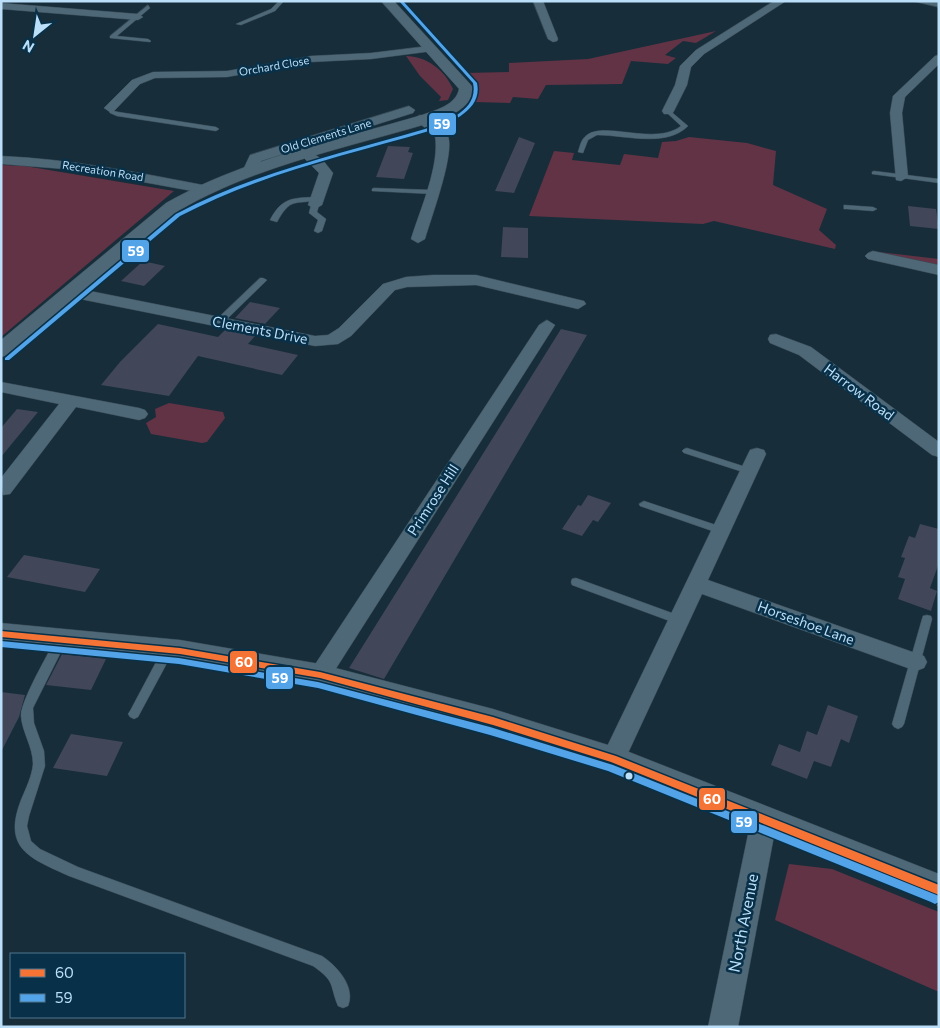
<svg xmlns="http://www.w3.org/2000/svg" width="940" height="1028" font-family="Commissioner,sans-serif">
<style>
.green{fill:#613345}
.building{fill:#414659}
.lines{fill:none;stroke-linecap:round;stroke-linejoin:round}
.service-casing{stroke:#374a56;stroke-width:1}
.minor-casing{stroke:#374a56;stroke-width:1}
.tertiary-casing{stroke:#374a56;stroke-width:1}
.service{fill:#4e6877;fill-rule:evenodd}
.minor{fill:#4e6877;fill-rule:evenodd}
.tertiary{fill:#4e6877;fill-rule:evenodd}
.bus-1-casing{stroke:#083149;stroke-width:3}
.bus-2-casing{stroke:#083149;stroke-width:3}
.bus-1{fill:#f57335;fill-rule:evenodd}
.bus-2{fill:#53a3e8;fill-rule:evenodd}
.bus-dot{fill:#bcdff9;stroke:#083149;stroke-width:2}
.labels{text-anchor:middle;stroke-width:5;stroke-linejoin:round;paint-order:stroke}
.far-street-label{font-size:11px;fill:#bcdff9;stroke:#083149}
.street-label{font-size:14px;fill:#bcdff9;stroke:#083149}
.near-street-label{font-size:16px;fill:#bcdff9;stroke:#083149}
.line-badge{stroke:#083149;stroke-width:2}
.badge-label{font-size:14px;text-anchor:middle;font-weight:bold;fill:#fff}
</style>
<rect width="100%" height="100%" fill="#172d3a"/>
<!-- green -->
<path class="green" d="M716 31 696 43 683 41 665 55 676 58 668 64 631 61 622 84 546 85 538 99 513 97 510 103 474 102C481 90 473 82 465 73L509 72V63L588 59Z
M406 56C426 56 445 70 453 89L448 100 439 101 441 97 420 76Z
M689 137 747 143 776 151 773 185 827 209 819 230 836 245 835 249 714 221 703 224 529 216 554 151 574 153 572 160 620 165 624 154 658 158 662 142 676 141Z
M1 165 25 166 174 191 1 337Z
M879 252 939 259V267L882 255Z
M169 403 223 412 225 418 207 442 202 443 151 434 146 423 156 417 155 409Z
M789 864 832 869 939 912V992L775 920Z"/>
<!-- building -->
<path class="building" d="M519 137 535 143 514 193 495 191Z
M388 146 410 147 408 152 413 153 404 179 376 177Z
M908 206 936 209 939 229 910 226Z
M503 227 528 228V258L501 257Z
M143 261 165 266 144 286 121 281Z
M250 302 280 308 265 324 235 318Z
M158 324 218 337 225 330 255 336 248 344 298 355 282 375 198 356 169 396 101 385 120 362Z
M561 329 587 335 384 679 349 668Z
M17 409 38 412 1 457V428Z
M588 495 611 503 598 522 593 520 582 536 562 529 578 505 581 506Z
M920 524 939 529V563L930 588 937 591 931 611 898 599 905 579 898 577 905 558 901 557 909 536 915 538Z
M24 555 100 569 85 592 7 577Z
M62 654 106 659 91 690 46 685Z
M1 692 25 695 19 717 1 752Z
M828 705 858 716 849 743 841 739 831 767 814 761 807 779 771 765 779 744 800 752 807 731 817 735Z
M71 734 123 742 107 776 53 768Z"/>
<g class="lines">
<defs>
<path id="service" d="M279 1H284L275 11 241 25 236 24 271 9Z
M148 5 150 8 117 36 148 39 151 41 150 42 110 38V36Z
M108 107H112L114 111 118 112 216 127 219 129 216 131 117 116 110 113Z
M668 109 688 126C666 148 625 135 597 135L588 140 583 153 578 152C580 146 581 139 587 135 605 121 655 146 681 126L666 112V110Z
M874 171 939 179V183L872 174V172Z
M374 188 433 190 436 192 433 194 372 191V189Z
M316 197 320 199 318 200C294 205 291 197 277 222L270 220C282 197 293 198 316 197Z
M315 203 319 205 317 212 326 219 322 231 318 233 314 231 318 220 309 213 311 205Z
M844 205 873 207 877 209 873 211 847 209H844Z
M260 278H263L267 280 222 324H216V320Z
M687 448 752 469 754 471 749 474 684 453 682 451 684 449Z
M644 501 725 528 726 530 721 534 640 506 639 504Z
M576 578 683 617 685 620 683 623H675L572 585 571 582 572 579Z
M927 615 931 616 932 619 904 724 902 727 898 729 894 727 892 724 922 619 923 616Z
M61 636 65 637 67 640 33 708 34 723 44 751 45 766 29 816 27 826 31 841 40 849 78 867 322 956C337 966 356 987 348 1006L343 1008 338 1006C329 984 336 982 313 966L69 876C30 858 2 849 21 800 26 788 32 776 33 764 33 747 22 732 21 716 20 702 49 652 57 637Z
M168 646 172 647 174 650 138 717 134 719 130 717 128 714 130 711 164 647Z"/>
<path id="minor" d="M533 1H543L558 39 557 41 553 42 548 39Z
M774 1H786L704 54 691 67 687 85 674 111 672 114H664L662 111 675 85 680 66 696 50Z
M912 1H939V7Z
M1 3 138 14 143 17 138 20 1 9Z
M429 46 435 49 433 51 371 59 311 62 227 77 155 78 140 84 114 111 110 112 104 108 132 80 153 72 227 71 311 56 371 53Z
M939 55V64L905 97 902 113 908 177 901 181 896 180 890 113 893 96 935 56Z
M409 106 415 110 413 113 261 161 255 173 250 174 243 170 250 155Z
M420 115C429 117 445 127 448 136 455 154 431 218 425 239L418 243 411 239C420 210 440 165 435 136L414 119Z
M307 150 322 159 333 173 322 205 315 209 308 205 319 173 300 154Z
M1 156C70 159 136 172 203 185L210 189 203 193 77 170 1 164Z
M873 251 939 265V275L868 259 865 256 868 253Z
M433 275H476L584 301 586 304 578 309 476 285 407 287 395 290 351 336 338 344 315 346 70 297 62 292 70 287 315 336 328 335 339 328 383 284 406 277Z
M547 320 555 325 328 681 320 684 312 681 308 675 312 669 539 325Z
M776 334 811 347 939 442V457L932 455 799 355 770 343 768 339 770 335Z
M1 382 139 408 145 410 148 414 145 418 139 420 76 407 10 494 3 495 1 478 59 404 1 392Z
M757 448 764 450 766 454 708 580 924 656 927 662 924 668 916 671 702 594 622 766 613 769 604 766 601 759 748 454 750 450Z
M764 809 773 812 777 820 738 1027H708L751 820 755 812Z"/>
<path id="tertiary" d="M381 1H394L471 85 473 88C472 109 449 116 433 122 347 148 257 165 178 211L8 355 1 357V340L166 203C245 158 335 141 422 115 436 110 456 105 459 89Z
M1 623 180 640 320 664 493 709 624 750 939 874V906L605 769 493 733 320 686 180 662 1 645Z"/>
</defs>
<!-- service casing -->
<use href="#service" class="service-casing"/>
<!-- minor casing -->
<use href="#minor" class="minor-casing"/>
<!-- tertiary casing -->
<use href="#tertiary" class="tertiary-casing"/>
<!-- service -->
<use href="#service" class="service"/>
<!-- minor -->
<use href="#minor" class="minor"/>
<!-- tertiary -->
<use href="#tertiary" class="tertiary"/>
<defs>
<path id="bus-1" d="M1 631 180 648 320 672 493 717 616 756 939 885V895L611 762 493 725 320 678 180 654 1 637Z"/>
<path id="bus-2" d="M399 1H403L477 83C483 111 449 123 429 131 343 156 260 174 180 216L9 360H5V358L176 214C256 172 340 154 425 129 445 122 479 111 473 83Z
M1 641 179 658 318 682 490 727 613 765 939 896V902L935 904 931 902 608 771 490 735 318 688 179 664 1 647Z"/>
</defs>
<!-- bus-1 casing -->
<use href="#bus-1" class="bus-1-casing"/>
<!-- bus-2 casing -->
<use href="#bus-2" class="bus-2-casing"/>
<!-- bus-1 -->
<use href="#bus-1" class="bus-1"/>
<!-- bus-2 -->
<use href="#bus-2" class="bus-2"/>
</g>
<!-- markers -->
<circle class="bus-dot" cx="629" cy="776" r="4.5"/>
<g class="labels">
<!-- far-street labels -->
<g class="far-street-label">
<text transform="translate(274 66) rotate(-10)" y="4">Orchard Close</text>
<text transform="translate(326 136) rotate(-17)" y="4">Old Clements Lane</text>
<text transform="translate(103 171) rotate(9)" y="4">Recreation Road</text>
</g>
<!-- street labels -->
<g class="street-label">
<text transform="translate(260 330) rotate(11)" y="5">Clements Drive</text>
<text transform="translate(859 392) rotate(37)" y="5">Harrow Road</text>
<text transform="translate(433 500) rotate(-57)" y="5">Primrose Hill</text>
<text transform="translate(806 623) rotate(20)" y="5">Horseshoe Lane</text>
</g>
<!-- near-street labels -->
<g class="near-street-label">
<text transform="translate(743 923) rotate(-79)" y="6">North Avenue</text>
</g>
</g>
<g class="line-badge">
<rect x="428" y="112" width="29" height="24" rx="5" fill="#53a3e8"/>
<rect x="121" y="239" width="29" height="24" rx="5" fill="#53a3e8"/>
<rect x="229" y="650" width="29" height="24" rx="5" fill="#f57335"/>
<rect x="265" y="666" width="29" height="24" rx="5" fill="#53a3e8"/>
<rect x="698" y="787" width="28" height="24" rx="5" fill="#f57335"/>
<rect x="730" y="810" width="28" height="24" rx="5" fill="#53a3e8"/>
</g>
<g class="badge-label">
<text x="442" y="129">59</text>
<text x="136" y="256">59</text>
<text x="244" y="667">60</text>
<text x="280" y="683">59</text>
<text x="712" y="804">60</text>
<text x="744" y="827">59</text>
</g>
<!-- border -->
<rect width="940" height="1028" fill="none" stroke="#bcdff9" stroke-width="5"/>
<!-- legend -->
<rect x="10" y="953" width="175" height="65" fill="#083149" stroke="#50778f"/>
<rect x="20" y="969" width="25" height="8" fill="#f57335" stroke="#50778f"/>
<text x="55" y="978" font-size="15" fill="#bcdff9">60</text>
<rect x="20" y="994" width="25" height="8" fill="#53a3e8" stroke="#50778f"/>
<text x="55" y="1003" font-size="15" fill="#bcdff9">59</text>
<!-- north arrow -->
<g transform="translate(35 35) rotate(210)" stroke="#083149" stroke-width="4" paint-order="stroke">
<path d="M0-4L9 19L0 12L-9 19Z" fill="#bcdff9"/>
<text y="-8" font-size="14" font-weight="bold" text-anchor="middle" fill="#bcdff9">N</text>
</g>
</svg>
